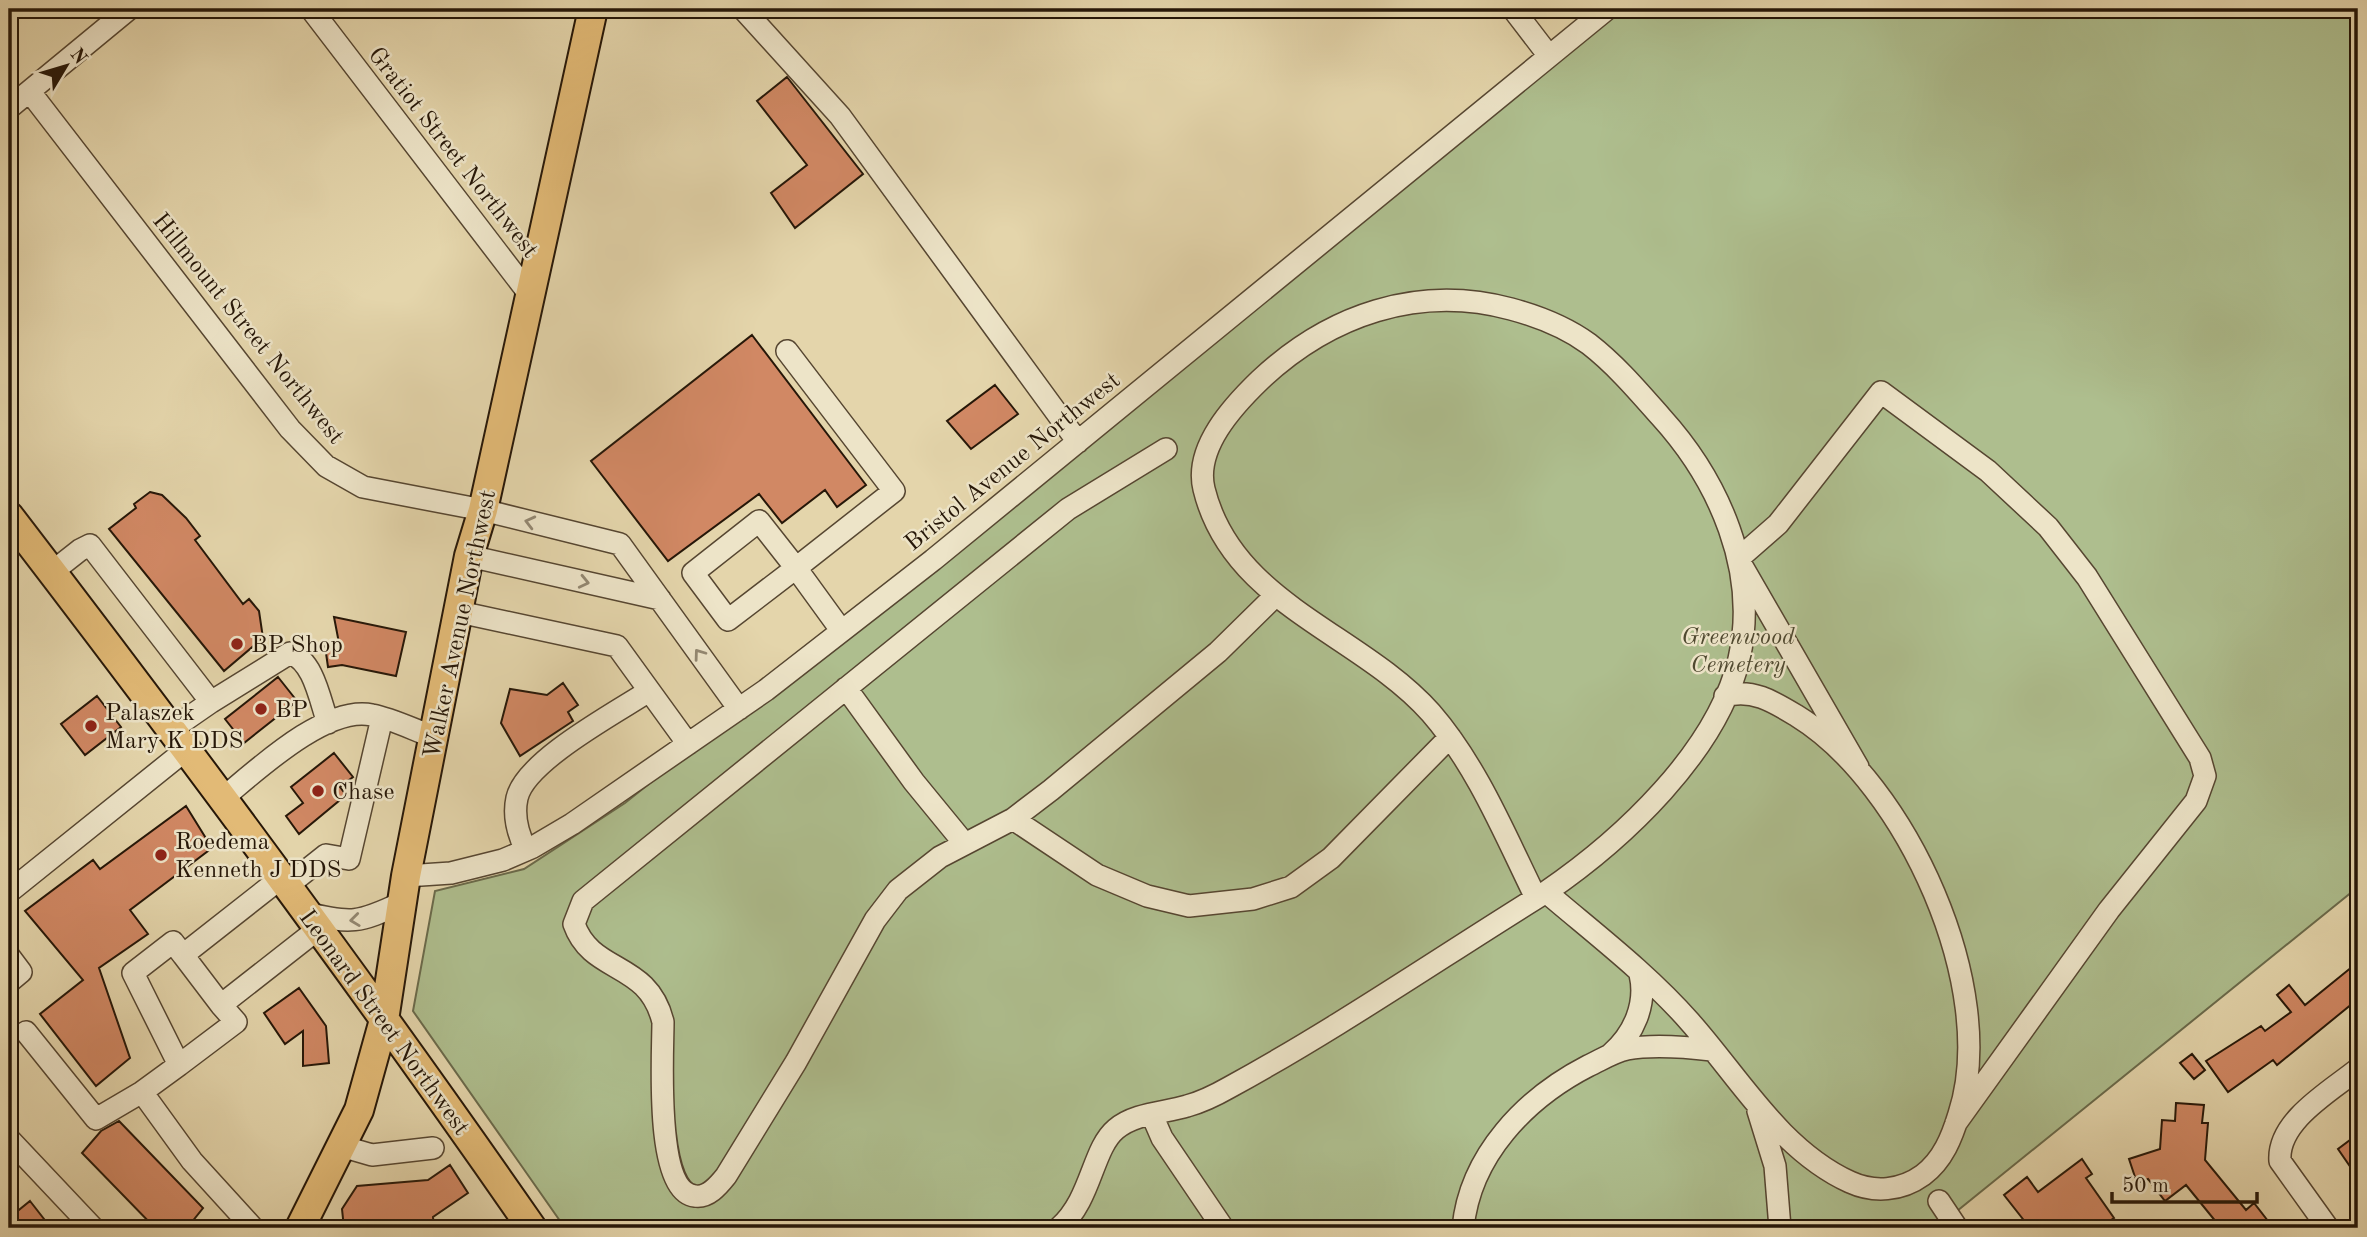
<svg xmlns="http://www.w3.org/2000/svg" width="2367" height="1237" font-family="'Old Standard TT',serif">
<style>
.green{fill:#aebe8e;stroke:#6a6a4b;stroke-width:2}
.building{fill:#d18864;stroke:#261708;stroke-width:2}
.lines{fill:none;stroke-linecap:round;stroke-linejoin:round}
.minor-casing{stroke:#564631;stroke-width:24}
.major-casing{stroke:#261708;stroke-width:32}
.minor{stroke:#ede4c8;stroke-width:21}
.major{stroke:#e2ba76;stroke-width:28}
.oneway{stroke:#938872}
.poi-dot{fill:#8f2418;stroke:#ede4c8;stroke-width:2.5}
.labels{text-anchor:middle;stroke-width:5;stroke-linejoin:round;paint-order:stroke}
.street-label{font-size:24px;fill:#261708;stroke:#ede4c8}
.park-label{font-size:24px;font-style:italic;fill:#4f4930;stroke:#ede4c8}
.poi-label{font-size:24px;fill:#261708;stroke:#ede4c8;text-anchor:start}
</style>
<rect width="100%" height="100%" fill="#e4d5ab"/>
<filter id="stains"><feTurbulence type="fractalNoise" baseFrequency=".00286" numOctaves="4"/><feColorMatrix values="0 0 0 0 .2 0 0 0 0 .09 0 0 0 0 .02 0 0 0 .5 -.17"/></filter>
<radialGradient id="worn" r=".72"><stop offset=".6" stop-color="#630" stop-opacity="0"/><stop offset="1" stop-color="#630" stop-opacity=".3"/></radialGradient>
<!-- green -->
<path class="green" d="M1621 9H2358V887L1936 1228H565L413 1011 435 891 524 869 625 803Z"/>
<!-- building -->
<path class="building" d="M787 77 863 174 795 228 771 193 807 165 757 101Z
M752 335 866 485 837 507 825 490 782 523 759 494 668 561 591 461Z
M995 385 1018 414 971 449 947 421Z
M150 492 162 495 186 518 200 536 195 540 243 604 249 599 259 611 263 638 224 671 109 529 136 508 134 504Z
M334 617 406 632 396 676 342 665 328 667 325 646 339 643Z
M278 677 297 701 244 743 225 719Z
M563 683 578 705 568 712 573 721 520 756 501 723 510 689 547 695Z
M97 696 121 727 85 755 61 724Z
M334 753 353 777 340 787 346 795 299 834 286 816 303 803 291 787Z
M186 806 212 848 130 910 148 934 99 968 130 1058 96 1086 40 1014 83 980 25 911 93 860 100 869Z
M2358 962V999L2277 1065 2273 1060 2228 1092 2206 1061 2261 1026 2265 1031 2291 1012 2277 995 2289 985 2305 1005Z
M299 988 326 1026 329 1063 303 1066V1031L285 1044 264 1013Z
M2192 1054 2205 1070 2194 1079 2180 1063Z
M2176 1103 2204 1105 2202 1123H2208L2205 1160 2246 1210 2254 1203 2268 1221 2259 1228H2221L2186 1185 2165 1201 2148 1179 2137 1183 2129 1159 2160 1149 2162 1120 2175 1121Z
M119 1121 203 1208 187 1228H155L82 1153 101 1131Z
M2358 1134V1178L2338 1149Z
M2082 1159 2092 1174 2086 1178 2114 1218 2099 1228H2030L2004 1195 2027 1177 2038 1192Z
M450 1165 468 1193 433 1217 434 1228H344L342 1209 357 1186 428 1180Z
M30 1201 51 1228H9V1218Z"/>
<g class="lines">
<defs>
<path id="minor" d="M311 9 530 295
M743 9 840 116 1078 442
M1513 9 1549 56
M30 92 290 429 326 466 363 487 483 510 620 544 739 709
M9 108 129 9
M787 351 894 491 796 568 841 630
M1166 449 1068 509 583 901 574 924C592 975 648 960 663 1022 663 1053 654 1192 695 1196 708 1198 718 1186 726 1176L796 1062 875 920 898 890 940 857 1013 819 1051 790 1218 652 1275 596
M759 521 796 568 728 620 693 573Z
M469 556 660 599
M52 572 80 550 90 545 211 702 172 729
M459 612 617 646 688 744
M846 688 914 782 964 843
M211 702 290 653C314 661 320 701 328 723
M1858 767 1738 559 1778 524 1881 392 1988 471 2048 527 2087 577 2200 758 2205 776 2196 801 2109 910 1956 1123
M223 798C257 770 326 705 372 715 393 719 414 730 434 737
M1013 819 1097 875 1147 896 1189 906 1253 899 1291 887 1331 858 1450 737
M526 850C518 834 513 816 517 798 525 761 617 712 649 691
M406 876 451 873 503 860 533 847 572 824 766 690 933 560 1607 9
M287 886 326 855 349 859 382 718
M9 892 187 749
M1546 892C1594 933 1648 974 1690 1022 1739 1077 1780 1150 1850 1182 1874 1193 1901 1191 1923 1175 1943 1160 1952 1137 1959 1114 2000 989 1906 783 1797 716 1774 702 1752 688 1725 696
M306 913C351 924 359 923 401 903
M183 955 221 1005
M9 956 21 972 9 982
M26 1032 96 1119 142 1092
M1611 1054C1634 1034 1647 1004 1640 974
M179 1065 236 1022 221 1005 318 929
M1758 1111 1775 1166 1780 1228
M1152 1115 1162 1138 1223 1228
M9 1139 93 1228
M341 1146 372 1155 433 1148
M1939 1201 1957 1228
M253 1228 192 1161 142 1092 179 1065 133 973 173 942 183 955 281 878
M1059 1228C1092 1199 1092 1149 1116 1129 1135 1113 1164 1113 1187 1106 1202 1102 1216 1095 1230 1087 1338 1028 1441 957 1546 892 1622 840 1717 752 1739 659 1759 571 1719 481 1661 417 1638 391 1616 365 1589 344 1567 328 1537 316 1511 309 1418 284 1329 315 1260 380 1233 406 1194 448 1204 489 1232 604 1360 633 1431 713 1477 766 1505 835 1536 898
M1463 1228C1470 1155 1526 1098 1588 1066 1601 1060 1613 1052 1627 1049 1654 1044 1686 1047 1712 1050
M2328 1228 2280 1161C2277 1121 2331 1091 2358 1069"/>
<path id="major" d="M9 516C188 749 364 986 532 1228
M300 1228 359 1110 384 1020 406 876 469 556 483 510 593 9"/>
</defs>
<!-- minor casing -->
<use href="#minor" class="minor-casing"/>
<!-- major casing -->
<use href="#major" class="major-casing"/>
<!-- minor -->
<use href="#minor" class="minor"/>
<!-- major -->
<use href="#major" class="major"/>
</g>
<!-- one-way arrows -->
<defs><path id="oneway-chevron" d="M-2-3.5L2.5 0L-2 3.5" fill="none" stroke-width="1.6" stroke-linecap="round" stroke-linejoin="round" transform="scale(1.75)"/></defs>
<g class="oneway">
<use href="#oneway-chevron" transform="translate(530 522) rotate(-166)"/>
<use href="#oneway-chevron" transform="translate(584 582) rotate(13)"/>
<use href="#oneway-chevron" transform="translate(699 654) rotate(-126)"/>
<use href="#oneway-chevron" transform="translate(355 920) rotate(173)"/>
</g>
<!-- markers -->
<g class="poi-dot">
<circle cx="237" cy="644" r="7"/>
<circle cx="261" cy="709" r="7"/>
<circle cx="91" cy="726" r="7"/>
<circle cx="318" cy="791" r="7"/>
<circle cx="161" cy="855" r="7"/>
</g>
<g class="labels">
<!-- street labels -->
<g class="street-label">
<text transform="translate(454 152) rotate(52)" y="8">Gratiot Street Northwest</text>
<text transform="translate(249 328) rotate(51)" y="8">Hillmount Street Northwest</text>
<text transform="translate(1012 461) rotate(-39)" y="8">Bristol Avenue Northwest</text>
<text transform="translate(459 624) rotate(-78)" y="8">Walker Avenue Northwest</text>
<text transform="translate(385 1022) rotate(54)" y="8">Leonard Street Northwest</text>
</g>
<!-- park labels -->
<g class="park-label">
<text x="1738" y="644">Greenwood<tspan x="1738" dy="28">Cemetery</tspan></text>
</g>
<!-- poi labels -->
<g class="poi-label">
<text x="251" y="652">BP Shop</text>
<text x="275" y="717">BP</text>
<text x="105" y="720">Palaszek<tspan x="105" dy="28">Mary K DDS</tspan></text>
<text x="332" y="799">Chase</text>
<text x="175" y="849">Roedema<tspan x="175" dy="28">Kenneth J DDS</tspan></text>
</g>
</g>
<!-- margin -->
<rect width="2367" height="1237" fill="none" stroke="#e4d5ab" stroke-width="35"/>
<rect x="10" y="10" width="2346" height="1216" fill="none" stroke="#261708" stroke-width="3.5"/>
<rect x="18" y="18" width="2332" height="1202" fill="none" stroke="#261708" stroke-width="2"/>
<!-- north arrow -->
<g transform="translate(66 66) rotate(52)" stroke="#ede4c8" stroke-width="5" paint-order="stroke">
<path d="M0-5L12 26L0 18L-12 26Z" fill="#261708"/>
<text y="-10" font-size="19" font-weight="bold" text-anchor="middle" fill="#261708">N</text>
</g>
<!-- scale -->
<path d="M2112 1192v10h145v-10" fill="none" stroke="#261708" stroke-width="3.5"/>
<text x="2122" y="1192" font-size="21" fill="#261708" stroke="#ede4c8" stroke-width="5" paint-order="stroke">50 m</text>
<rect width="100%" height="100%" filter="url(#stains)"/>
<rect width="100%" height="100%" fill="url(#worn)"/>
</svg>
